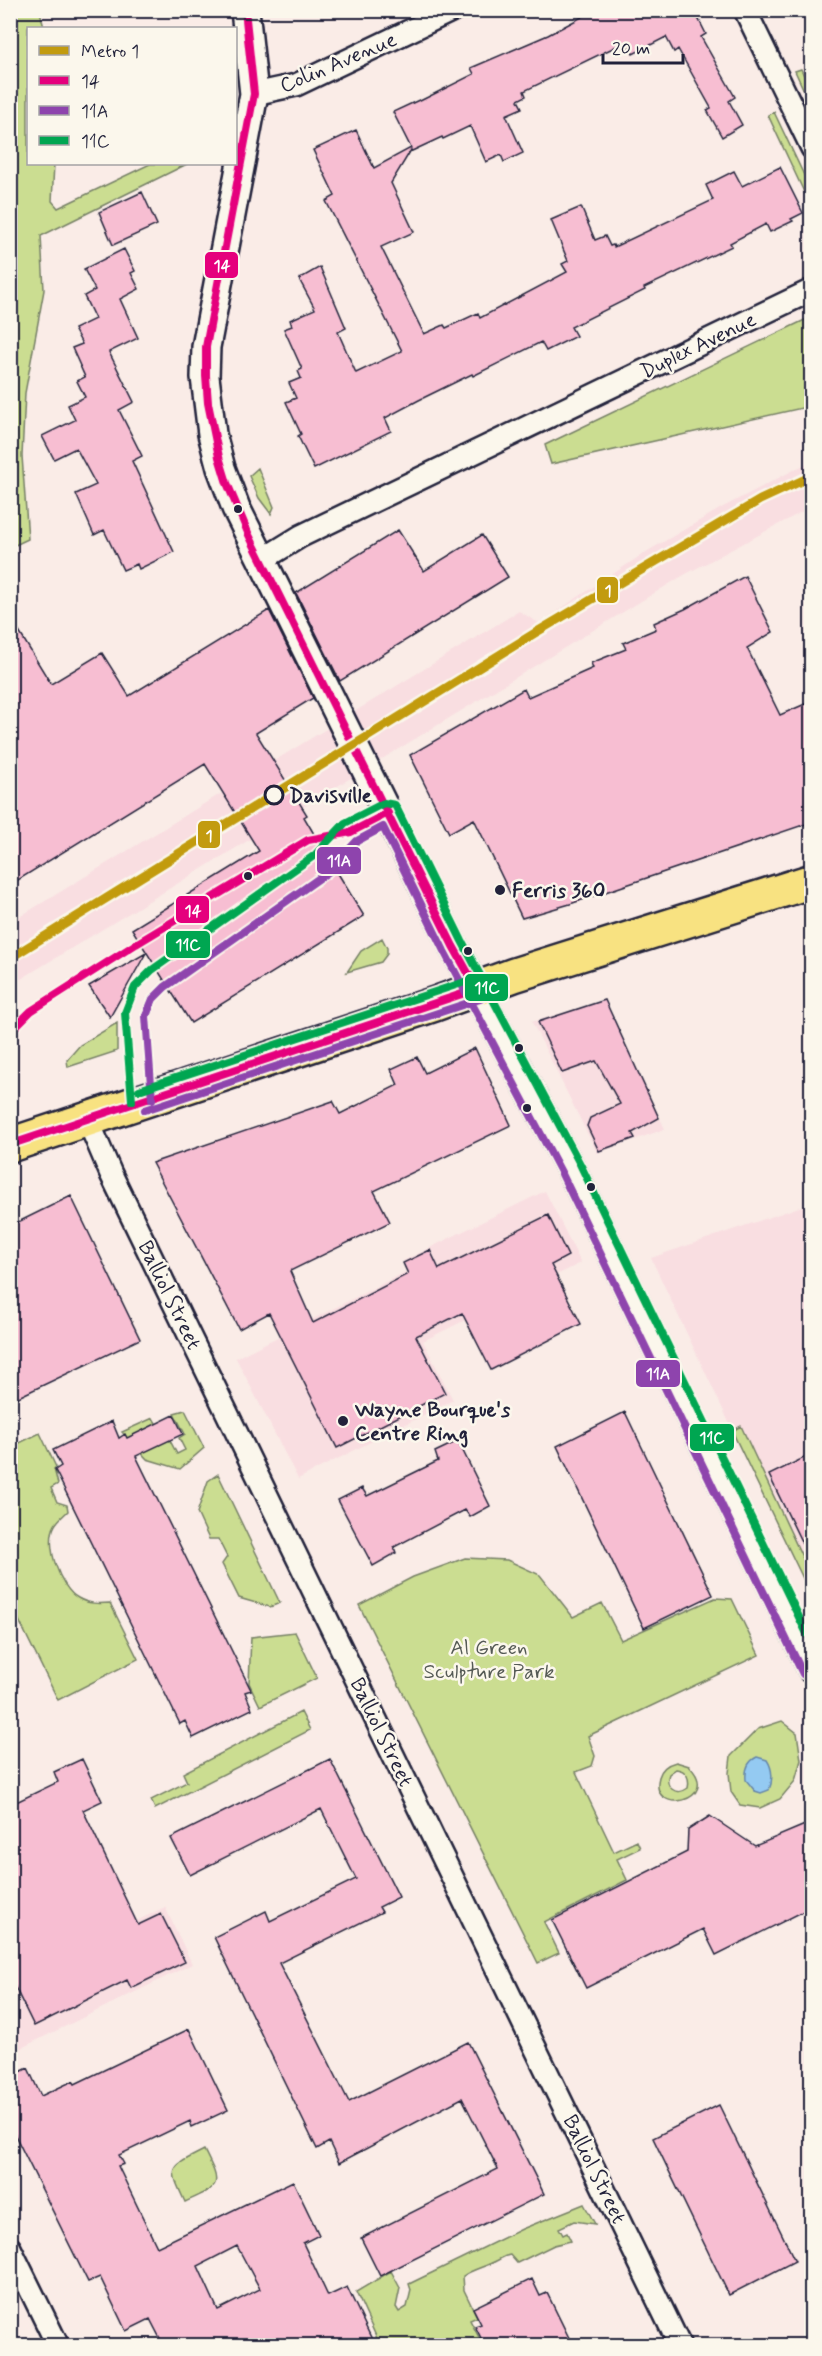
<svg xmlns="http://www.w3.org/2000/svg" width="822" height="2356" font-family="Mynerve,sans-serif">
<style>
.built{fill:#f9dee1}
.green{fill:#cbdd91;stroke:#768066;stroke-width:1.5;fill-rule:evenodd}
.water{fill:#94caf2;stroke:#6687a9;stroke-width:1.5}
.building{fill:#f7bed2;stroke:#22223b;stroke-width:1.5;fill-rule:evenodd}
.lines{fill:none;stroke-linecap:round;stroke-linejoin:round}
.minor-casing{stroke:#22223b;stroke-width:26}
.tertiary-casing{stroke:#22223b;stroke-width:32}
.primary-casing{stroke:#22223b;stroke-width:38}
.minor{stroke:#fbf7ec;stroke-width:21}
.tertiary{stroke:#fbf7ec;stroke-width:27}
.primary{stroke:#f8e281;stroke-width:33}
.bus-1-casing{stroke:#fbf7ec;stroke-width:12}
.bus-2-casing{stroke:#fbf7ec;stroke-width:12}
.bus-3-casing{stroke:#fbf7ec;stroke-width:12}
.bus-1{stroke:#e5007d;stroke-width:8}
.bus-2{stroke:#8e44ad;stroke-width:8}
.bus-3{stroke:#00a651;stroke-width:8}
.metro-1-casing{stroke:#fbf7ec;stroke-width:14}
.metro-1{stroke:#c29b0f;stroke-width:9}
.bus-dot{fill:#22223b;stroke:#fbf7ec;stroke-width:2}
.stop-dot{fill:#fbf7ec;stroke:#22223b;stroke-width:3}
.labels{text-anchor:middle;stroke-width:5;stroke-linejoin:round;paint-order:stroke}
.street-label{font-size:21px;fill:#22223b;stroke:#fbf7ec}
.stop-label{font-size:21px;font-weight:bold;fill:#22223b;stroke:#fbf7ec;text-anchor:start}
.poi-label{font-size:21px;font-weight:bold;fill:#22223b;stroke:#fbf7ec;text-anchor:start}
.park-label{font-size:21px;fill:#555a55;stroke:#fbf7ec}
.line-badge{stroke:#fbf7ec;stroke-width:2}
.badge-label{font-size:16px;text-anchor:middle;font-weight:bold;fill:#fff}
</style>
<rect width="100%" height="100%" fill="#faece7"/>
<filter id="ink" filterUnits="userSpaceOnUse"><feTurbulence type="fractalNoise" baseFrequency=".0167" numOctaves="2"/><feDisplacementMap in="SourceGraphic" scale="12" xChannelSelector="R" yChannelSelector="G"/><feConvolveMatrix kernelMatrix="1 2 1 2 8 2 1 2 1" color-interpolation-filters="sRGB"/></filter>
<g filter="url(#ink)">
<!-- built -->
<path class="built" d="M811 461V507L684 575 11 985V922L519 611 539 623 646 552 723 507Z
M605 1000 665 1129 597 1153 532 1022Z
M545 1191 581 1263 423 1341 453 1400 298 1479 236 1358 407 1271 403 1261Z
M811 1203V1595L651 1258Z
M165 1907 192 1964 11 2053V1983Z"/>
<!-- green -->
<path class="green" d="M10 11H40L44 28H28V164H54L52 201 58 208 150 164H187L41 236 44 290 25 393 22 456 28 539 11 547Z
M801 69 811 91V106L795 71Z
M774 112 811 190V207L768 115Z
M811 317V406L551 464 545 445Z
M258 468 274 507 271 514 259 498 249 476Z
M382 938 387 948V954L381 962 347 972 361 951Z
M117 1023V1051L68 1067 67 1060 80 1045Z
M185 1410 204 1448 180 1469 147 1459 122 1432 153 1418 160 1430 165 1431 177 1454 185 1450 179 1438 185 1434 174 1413Z
M741 1426 811 1576V1595L732 1431Z
M40 1433 56 1467 54 1469 58 1484 51 1488 57 1502 67 1505 68 1511C64 1515 58 1520 55 1525 44 1544 60 1588 78 1598 88 1604 98 1604 110 1603L138 1659 58 1700 11 1604V1447Z
M218 1474 280 1603 270 1607 239 1598 222 1564 227 1557 218 1539H209L197 1513 208 1481Z
M465 1558 507 1560 540 1575 573 1617 602 1603 621 1640 715 1598 732 1599 759 1655 588 1736 595 1756 592 1766 576 1772 614 1852 637 1841 640 1848 617 1859 627 1880 544 1922 559 1953 538 1963 359 1605 413 1577Z
M295 1632 317 1678 260 1706 249 1683 251 1637Z
M301 1712 310 1730 155 1809 151 1800 187 1782 183 1773Z
M782 1721 797 1733 801 1760 795 1781 780 1799 760 1808 740 1805 731 1792 729 1773 731 1756 758 1729Z
M676 1762 689 1766C724 1801 648 1818 659 1777 661 1769 668 1764 676 1762ZM676 1769C687 1770 690 1779 688 1788 676 1797 664 1787 669 1774Z
M204 2150C222 2186 222 2185 185 2202 168 2166 169 2168 204 2150Z
M584 2204 595 2224 574 2221 559 2228 563 2235 567 2233 571 2241 554 2245 517 2263 510 2255C503 2256 502 2258 496 2261 485 2267 473 2269 463 2276L464 2290 477 2317 470 2320 483 2345H380L356 2292 391 2271 400 2288 396 2307 399 2312 407 2307 411 2290 409 2284 522 2229Z"/>
<!-- water -->
<path class="water" d="M757 1757 767 1760C773 1769 773 1781 769 1790L761 1793 755 1791 746 1780C745 1770 748 1761 757 1757Z"/>
<!-- building -->
<path class="building" d="M595 10H694L706 34 701 37 735 97 729 101 742 125 722 137 707 110 711 108 678 49 674 52 666 37 633 54 630 47 624 50 621 44 524 91 526 96 518 100 522 108 506 115 523 153 504 162 501 155 486 162 470 126 443 139 442 137 412 151 411 150 391 183 414 232 381 247 424 334 444 325 446 328 478 313 480 318 567 272 562 264 568 261 551 220 581 207 595 240 605 236 610 246 613 245 614 247 713 200 706 185 734 171 742 186 780 167 803 213 791 219 793 221 770 232 766 224 730 243 732 246 644 288 645 290 571 327 576 336 546 351 541 342 473 376 472 374 419 400 385 418 391 431 314 469 298 436 301 434 286 402 296 398 289 383 301 378 298 371 302 369 284 329 292 326 290 320 315 309 299 279 320 267 346 328 338 332 356 373 402 351 326 201 335 196 313 150 356 130 374 168 411 148 393 112 419 100 420 101 474 74 471 68 548 35Z
M142 192 157 225 113 245 99 212Z
M124 249 135 271 131 273 139 289 120 299 138 338 109 352 134 402 119 410 142 456 132 461 174 552 139 569 137 564 123 570 104 530 94 535 76 494 96 485 76 448 54 459 42 436 75 420 68 405 85 397 77 381 85 377 72 348 82 344 74 329 95 319 84 296 95 290 84 269Z
M398 530 424 571 482 535 508 577 340 681 296 593Z
M745 576 773 632 747 648 780 715 812 701V822L570 904 522 918 474 819 449 833 410 755 524 689 528 697 593 668 591 663 626 649 623 643 656 629 654 623 685 609Z
M269 610 313 698 256 733 307 815 304 817 317 839 364 916 191 1023 132 929 259 851 205 764 10 885V617L51 684 102 653 129 696Z
M146 953 110 1017 89 986Z
M605 1000 659 1118 632 1133 635 1138 599 1151 587 1126 590 1118 620 1104 596 1061 562 1073 538 1022Z
M475 1048 511 1125 374 1191 390 1222 290 1271 313 1323 408 1274 403 1263 430 1250 439 1269 548 1215 568 1256 551 1265 581 1324 491 1370 462 1313 416 1336 445 1393 337 1448 269 1313 239 1329 152 1163 333 1101 340 1114 398 1085 391 1069 417 1057 425 1073Z
M71 1196 140 1339 10 1401V1226Z
M625 1412 713 1595 644 1628 557 1446Z
M174 1415 183 1434 136 1456 251 1690 245 1692 252 1709 193 1738 185 1721 180 1724 55 1470 61 1466 53 1450 112 1421 119 1438 125 1434 127 1438Z
M458 1441 490 1506 470 1517 465 1510 394 1547 396 1553 373 1566 338 1500 362 1488 367 1496 438 1461 435 1452Z
M812 1454V1564L769 1475Z
M82 1759 102 1801 83 1810 138 1925 161 1914 185 1962 131 1988 127 1980 34 2026 10 1977V1805L58 1782 54 1772Z
M330 1759 399 1897 379 1907 382 1912 279 1963 349 2102 468 2042 544 2194 380 2276 361 2238 498 2169 462 2098 339 2163 329 2142 317 2149 214 1937 266 1911 270 1921 356 1879 321 1809 190 1875 171 1838Z
M710 1816 755 1846 812 1822V1907L716 1955 703 1929 586 1988 552 1920 687 1852 688 1830Z
M189 2029 228 2110 192 2127 190 2121 119 2155 124 2164 118 2166 157 2247 293 2181 319 2235 303 2243 328 2296 347 2287 375 2346H164L150 2319 126 2331 100 2277 88 2282 10 2125V2077L28 2068 41 2096 73 2081 75 2084ZM237 2246 260 2289 218 2310 198 2266Z
M719 2105 795 2261 729 2295 653 2138Z
M532 2279 540 2296 547 2293 573 2346H485L475 2326 481 2324 473 2308Z"/>
<g class="lines">
<defs>
<path id="minor" d="M745 10 812 148
M254 94 296 85 453 10
M262 560 301 536 812 290
M87 1118 111 1174 680 2346
M10 2248 58 2346"/>
<path id="tertiary" d="M245 10 254 94 206 347 205 377 212 434 221 468 236 508 262 560 453 946 571 1169 812 1669"/>
<path id="primary" d="M10 1145 435 1004 514 975 812 881"/>
</defs>
<!-- minor casing -->
<use href="#minor" class="minor-casing"/>
<!-- tertiary casing -->
<use href="#tertiary" class="tertiary-casing"/>
<!-- primary casing -->
<use href="#primary" class="primary-casing"/>
<!-- minor -->
<use href="#minor" class="minor"/>
<!-- tertiary -->
<use href="#tertiary" class="tertiary"/>
<!-- primary -->
<use href="#primary" class="primary"/>
<defs>
<path id="bus-1" d="M10 1032 31 1011 136 944 308 840 351 832 388 813
M10 1125 15 1143 477 989 453 946 249 535 227 483 219 457 208 403 206 376V347L254 94 245 10"/>
<path id="bus-2" d="M152 1099 146 1016 153 999 165 987 328 872 357 841 383 827 444 951 562 1174 803 1674
M145 1110 480 999"/>
<path id="bus-3" d="M139 1090 474 979
M132 1101 125 1013 135 987 152 970 315 855 345 823 384 803 395 805 462 941 580 1164 812 1644"/>
</defs>
<!-- bus-1 casing -->
<use href="#bus-1" class="bus-1-casing"/>
<!-- bus-2 casing -->
<use href="#bus-2" class="bus-2-casing"/>
<!-- bus-3 casing -->
<use href="#bus-3" class="bus-3-casing"/>
<!-- bus-1 -->
<use href="#bus-1" class="bus-1"/>
<!-- bus-2 -->
<use href="#bus-2" class="bus-2"/>
<!-- bus-3 -->
<use href="#bus-3" class="bus-3"/>
<defs>
<path id="metro-1" d="M10 958 535 633 760 500 812 476"/>
</defs>
<!-- metro-1 casing -->
<use href="#metro-1" class="metro-1-casing"/>
<!-- metro-1 -->
<use href="#metro-1" class="metro-1"/>
</g>
</g>
<!-- markers -->
<g class="bus-dot">
<circle cx="238" cy="509" r="5"/>
<circle cx="248" cy="876" r="5"/>
<circle cx="500" cy="890" r="6"/>
<circle cx="468" cy="951" r="5"/>
<circle cx="519" cy="1048" r="5"/>
<circle cx="527" cy="1108" r="5"/>
<circle cx="591" cy="1187" r="5"/>
<circle cx="343" cy="1421" r="6"/>
</g>
<circle class="stop-dot" cx="274" cy="795" r="9"/>
<g class="labels">
<!-- street labels -->
<g class="street-label">
<text transform="translate(338 62) rotate(-23)" y="7">Colin Avenue</text>
<text transform="translate(698 345) rotate(-26)" y="7">Duplex Avenue</text>
<text transform="translate(170 1295) rotate(64)" y="7">Balliol Street</text>
<text transform="translate(382 1732) rotate(64)" y="7">Balliol Street</text>
<text transform="translate(595 2169) rotate(64)" y="7">Balliol Street</text>
</g>
<!-- stop labels -->
<g class="stop-label">
<text x="289" y="802">Davisville</text>
</g>
<!-- poi labels -->
<g class="poi-label">
<text x="512" y="897">Ferris 360</text>
<text x="355" y="1416">Wayne Bourque's<tspan x="355" dy="24">Centre Ring</tspan></text>
</g>
<!-- park labels -->
<g class="park-label">
<text x="489" y="1654">Al Green<tspan x="489" dy="24">Sculpture Park</tspan></text>
</g>
</g>
<g class="line-badge">
<rect x="204" y="251" width="35" height="28" rx="6" fill="#e5007d"/>
<rect x="596" y="576" width="23" height="28" rx="6" fill="#c29b0f"/>
<rect x="197" y="820" width="24" height="29" rx="6" fill="#c29b0f"/>
<rect x="316" y="846" width="46" height="29" rx="6" fill="#8e44ad"/>
<rect x="175" y="895" width="35" height="29" rx="6" fill="#e5007d"/>
<rect x="165" y="930" width="46" height="29" rx="6" fill="#00a651"/>
<rect x="464" y="973" width="45" height="29" rx="6" fill="#00a651"/>
<rect x="635" y="1359" width="46" height="29" rx="6" fill="#8e44ad"/>
<rect x="689" y="1423" width="46" height="29" rx="6" fill="#00a651"/>
</g>
<g class="badge-label">
<text x="222" y="271">14</text>
<text x="608" y="596">1</text>
<text x="209" y="841">1</text>
<text x="339" y="866">11A</text>
<text x="193" y="916">14</text>
<text x="188" y="950">11C</text>
<text x="487" y="993">11C</text>
<text x="658" y="1379">11A</text>
<text x="712" y="1443">11C</text>
</g>
<!-- margin -->
<rect width="822" height="2356" fill="none" stroke="#fbf7ec" stroke-width="36"/>
<rect x="18" y="18" width="786" height="2320" fill="none" stroke="#22223b" stroke-width="2" filter="url(#ink)"/>
<!-- legend -->
<rect x="27" y="27" width="210" height="138" fill="#fbf7ec" stroke="#a4a2a5" stroke-width="1.5"/>
<rect x="39" y="46" width="30" height="9" fill="#c29b0f" stroke="#a4a2a5" stroke-width="1.5"/>
<text x="81" y="57" font-size="18" fill="#22223b">Metro 1</text>
<rect x="39" y="76" width="30" height="9" fill="#e5007d" stroke="#a4a2a5" stroke-width="1.5"/>
<text x="81" y="87" font-size="18" fill="#22223b">14</text>
<rect x="39" y="106" width="30" height="9" fill="#8e44ad" stroke="#a4a2a5" stroke-width="1.5"/>
<text x="81" y="117" font-size="18" fill="#22223b">11A</text>
<rect x="39" y="136" width="30" height="9" fill="#00a651" stroke="#a4a2a5" stroke-width="1.5"/>
<text x="81" y="147" font-size="18" fill="#22223b">11C</text>
<!-- scale -->
<path d="M603 54v9h80v-9" fill="none" stroke="#22223b" stroke-width="3"/>
<text x="612" y="54" font-size="18" fill="#22223b" stroke="#fbf7ec" stroke-width="4.5" paint-order="stroke">20 m</text>
</svg>
